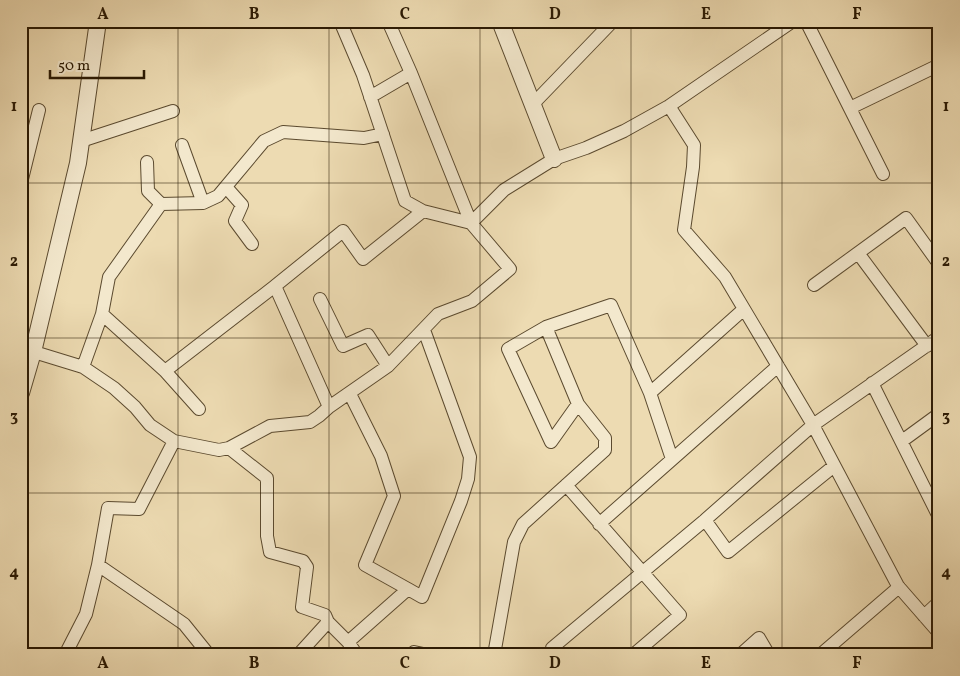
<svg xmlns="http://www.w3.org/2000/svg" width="960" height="676" font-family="Vollkorn,serif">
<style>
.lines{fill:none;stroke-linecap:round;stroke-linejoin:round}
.minor-casing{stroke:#5b4a2f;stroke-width:14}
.tertiary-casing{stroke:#5b4a2f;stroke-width:18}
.minor{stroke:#f3e8cd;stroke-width:12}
.tertiary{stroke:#f3e8cd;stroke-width:16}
.grid{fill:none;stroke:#2a1903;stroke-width:1;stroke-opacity:0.55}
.neatline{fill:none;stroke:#2a1903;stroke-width:2}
.grid-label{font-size:16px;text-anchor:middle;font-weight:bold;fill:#2a1903}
</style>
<rect width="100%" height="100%" fill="#eddbb2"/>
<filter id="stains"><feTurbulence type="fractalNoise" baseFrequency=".004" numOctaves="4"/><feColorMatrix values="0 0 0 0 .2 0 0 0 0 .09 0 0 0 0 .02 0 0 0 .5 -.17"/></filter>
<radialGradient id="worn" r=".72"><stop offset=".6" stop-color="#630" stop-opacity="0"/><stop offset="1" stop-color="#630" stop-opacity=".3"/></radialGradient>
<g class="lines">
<defs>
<path id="minor" d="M340 21 363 75 405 201 423 211
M388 21 411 73 471 223
M806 21 883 174
M370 97 411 73
M533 104 613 21
M669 106 694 145 693 167 684 230 725 277 813 425 898 586 939 633
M850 108 939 65
M81 141 173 111
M182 145 203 203
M147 162 148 191 161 204 109 277 102 314 165 371 275 286 329 407
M21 183 39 110
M226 187 242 205 235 221 252 244
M161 204 203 203 218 196 264 141 283 132 364 138 383 134
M858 253 927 346
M814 285 906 218 939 264
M275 286 343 231 363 259 423 211 471 223
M320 299 343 346 368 335 388 366
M546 327 578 404
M21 348 83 367 114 388 135 407 150 425 174 441 219 450 229 448 270 426 310 422 319 416 329 407 388 366 438 314 472 301 510 269 471 223 504 190 554 159 586 148 624 131 669 106 793 21
M83 367 102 314
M165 371 199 409
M872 383 939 517
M650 393 744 309
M350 394 381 456 394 496 365 565 408 589
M174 441 139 509 108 508 98 565 184 624 209 655
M902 441 939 414
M229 448 267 478V536L270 552 303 561 307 567 302 607 325 615 328 622
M566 485 680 615 633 655
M705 520 728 552 834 466
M599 524 778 366
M924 616 939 602
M348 642 408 589 422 597 461 501 468 479 470 457 424 330
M65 655 86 614 98 565
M298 655 328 622 348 642 357 655
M411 655 414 652 428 655
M494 655 514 542 523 524 605 450V438L578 404 551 442 508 349 546 327 611 305 650 393 672 459
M558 655 552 648 705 520 813 425 939 337
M740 655 759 638 769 655
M820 655 899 587"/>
<path id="tertiary" d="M500 21 554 159
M21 393 33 352 78 163 98 21"/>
</defs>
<!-- minor casing -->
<use href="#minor" class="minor-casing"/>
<!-- tertiary casing -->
<use href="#tertiary" class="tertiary-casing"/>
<!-- minor -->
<use href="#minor" class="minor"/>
<!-- tertiary -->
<use href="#tertiary" class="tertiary"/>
</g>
<!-- grid -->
<path class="grid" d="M178 21V655M329 21V655M480 21V655M631 21V655M782 21V655M21 183H939M21 338H939M21 493H939"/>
<!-- margin -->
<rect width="960" height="676" fill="none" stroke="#eddbb2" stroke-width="55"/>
<!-- scale -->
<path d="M50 70v8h94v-8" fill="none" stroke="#2a1903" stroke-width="2.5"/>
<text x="58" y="70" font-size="15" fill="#2a1903" stroke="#f3e8cd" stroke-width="4" paint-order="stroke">50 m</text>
<rect x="28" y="28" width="904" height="620" class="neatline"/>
<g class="grid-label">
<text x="103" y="19">A</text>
<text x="254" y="19">B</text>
<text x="405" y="19">C</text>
<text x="555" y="19">D</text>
<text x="706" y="19">E</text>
<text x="857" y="19">F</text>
<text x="14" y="111">1</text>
<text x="946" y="111">1</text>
<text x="14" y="266">2</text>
<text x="946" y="266">2</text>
<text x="14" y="421">3</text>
<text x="946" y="421">3</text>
<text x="14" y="577">4</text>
<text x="946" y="577">4</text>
<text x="103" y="668">A</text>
<text x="254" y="668">B</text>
<text x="405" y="668">C</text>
<text x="555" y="668">D</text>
<text x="706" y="668">E</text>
<text x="857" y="668">F</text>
</g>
<rect width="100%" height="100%" filter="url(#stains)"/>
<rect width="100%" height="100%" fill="url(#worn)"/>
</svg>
